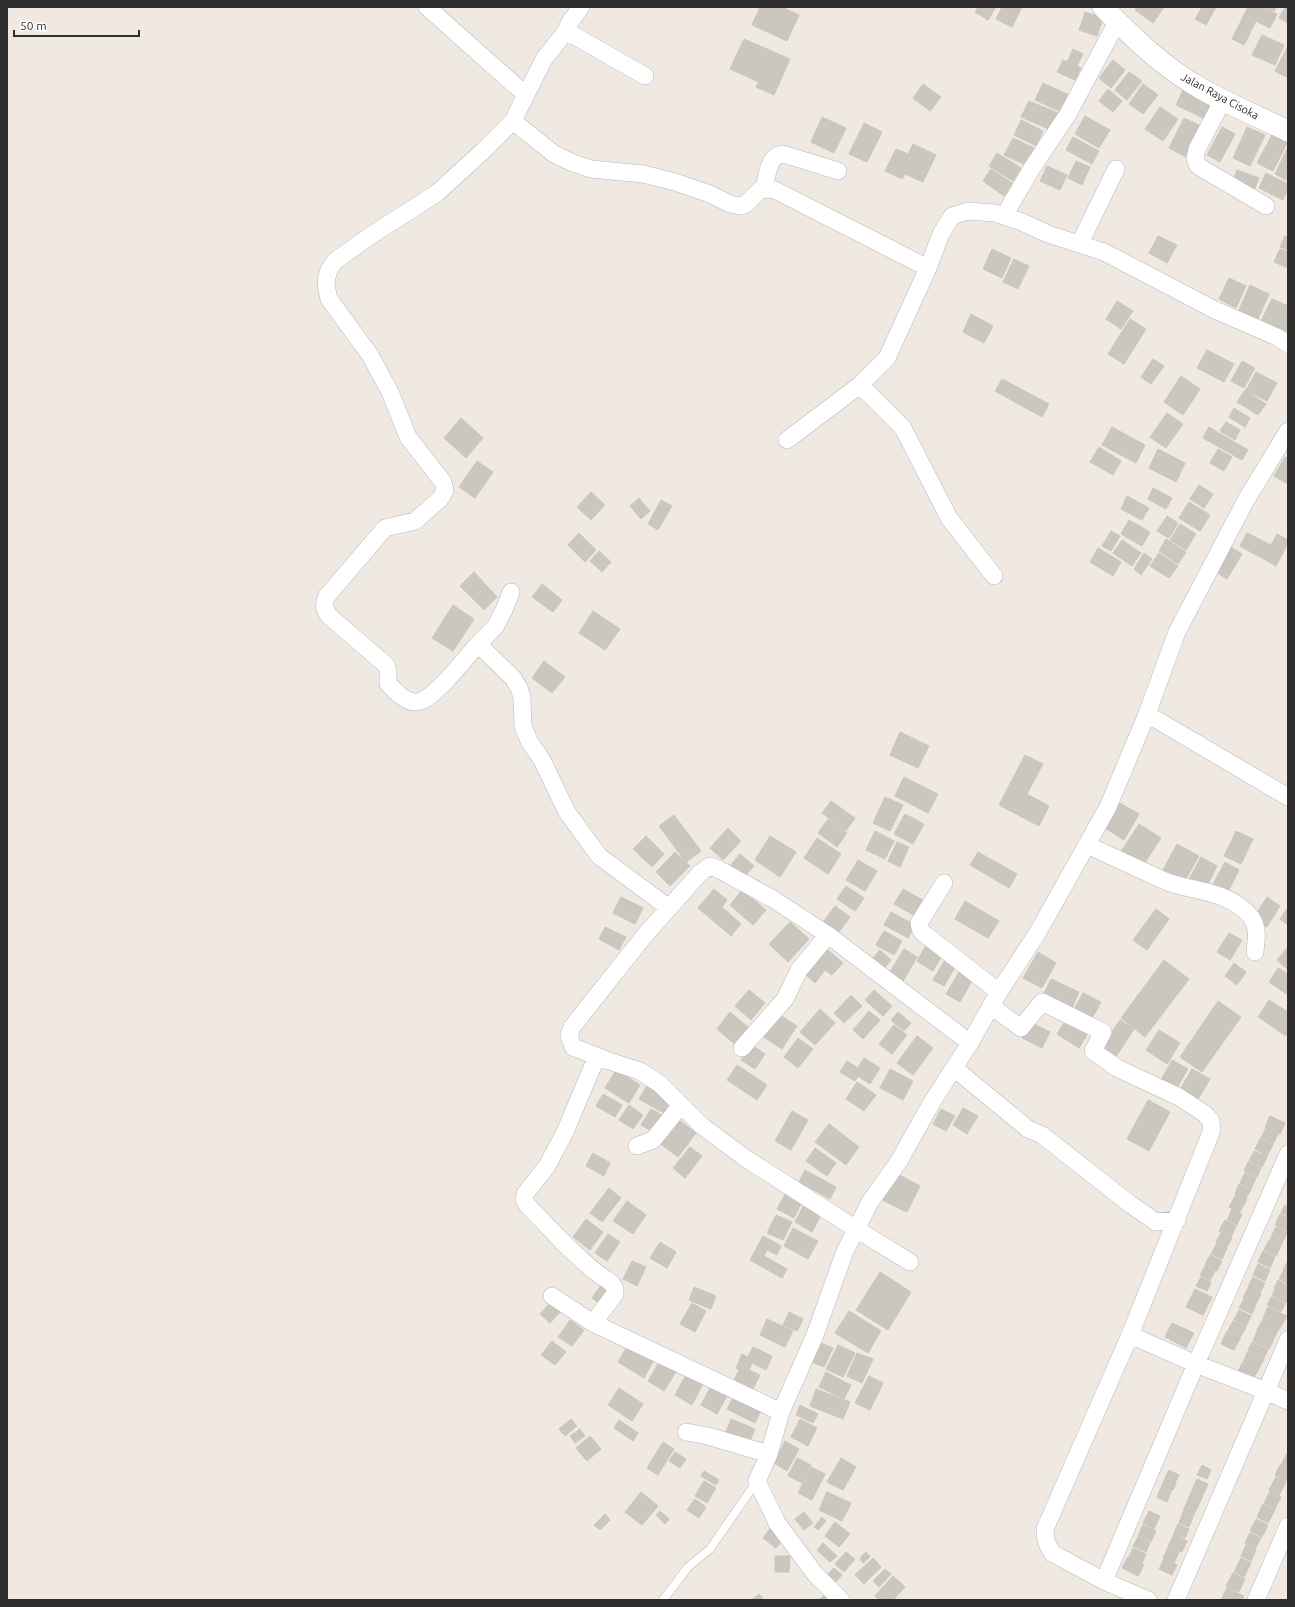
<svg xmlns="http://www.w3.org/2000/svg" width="1295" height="1607" font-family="Ubuntu,sans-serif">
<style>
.building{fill:#cbc7bf;stroke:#cbc5ba}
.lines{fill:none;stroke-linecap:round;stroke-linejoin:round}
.service-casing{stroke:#b4b7c1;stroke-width:9}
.minor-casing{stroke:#b4b7c1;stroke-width:18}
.tertiary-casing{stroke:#b4b7c1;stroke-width:22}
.service{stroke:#fff;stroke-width:8}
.minor{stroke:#fff;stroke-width:17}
.tertiary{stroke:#fff;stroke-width:21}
.labels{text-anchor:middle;stroke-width:3;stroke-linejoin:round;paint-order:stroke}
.street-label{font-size:11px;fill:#2e2e2e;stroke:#fff}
</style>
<rect width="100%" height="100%" fill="#efe9e1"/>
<!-- building -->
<path class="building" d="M760 7H782L799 15 787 41 752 25Z
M978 7H996L988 20 975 12Z
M1002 7H1022L1012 27 996 19Z
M1137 7H1164L1153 23 1135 10Z
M1202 7H1216L1206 25 1195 19Z
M1248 7H1263L1277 14 1270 28 1256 21 1244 45 1232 39Z
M1266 7H1276L1274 11Z
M1285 7H1288V23L1279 18Z
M1085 12 1103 18 1097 36 1079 30Z
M1262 35 1284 45 1275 65 1252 55Z
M744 39 790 59 774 95 756 87 759 82 730 69Z
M1288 46V78L1275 71Z
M1073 49 1083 54 1077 66 1081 68 1075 80 1057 72 1063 60 1067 62Z
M1113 60 1125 70 1111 88 1099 78Z
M1129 72 1142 81 1127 100 1115 90Z
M1043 83 1069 95 1061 112 1035 100Z
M923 84 941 97 930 111 913 98Z
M1143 84 1158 95 1143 114 1129 104Z
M1108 89 1122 101 1113 112 1099 101Z
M1183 90 1213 104 1205 119 1176 105Z
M1029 101 1058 113 1051 130 1021 117Z
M1160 107 1178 119 1163 141 1145 129Z
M1085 116 1110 130 1099 148 1075 134Z
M822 117 846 128 834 153 811 142Z
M1184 118 1203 127 1188 158 1169 148Z
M1021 120 1043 131 1036 146 1014 135Z
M864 123 882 132 867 162 849 154Z
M1222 127 1235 134 1220 162 1207 155Z
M1247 127 1265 135 1250 166 1233 158Z
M1272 135 1287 143 1273 171 1257 163Z
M1073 137 1099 151 1092 164 1066 150Z
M1013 138 1036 149 1028 166 1004 155Z
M913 144 936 155 923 182 905 174 902 179 885 171 896 149 908 154Z
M1287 149 1288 176 1286 180 1275 174Z
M997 153 1021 168 1013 181 989 166Z
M1076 161 1090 167 1082 185 1068 178Z
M1047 166 1067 175 1060 190 1040 181Z
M991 169 1012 183 1004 196 983 181Z
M1237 170 1259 178 1253 193 1232 184Z
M1266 173 1288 184V189L1283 200 1259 188Z
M1158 236 1177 245 1167 263 1149 253Z
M1285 236 1288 237V250L1280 247Z
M992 249 1011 258 1002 278 983 269Z
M1280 249 1288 252V268L1274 262Z
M1014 259 1029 266 1018 289 1003 282Z
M1229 278 1246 286 1236 308 1219 299Z
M1250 285 1269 294 1258 319 1239 310Z
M1272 299 1288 306V339L1259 325Z
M1117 301 1133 311 1121 329 1106 319Z
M971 314 993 326 984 343 963 332Z
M1130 319 1146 329 1124 364 1108 354Z
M1207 350 1234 364 1224 382 1197 368Z
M1153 359 1164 366 1151 384 1141 377Z
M1242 361 1255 368 1244 388 1231 381Z
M1256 372 1277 383 1267 401 1246 390Z
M1181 376 1200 389 1183 415 1164 402Z
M1002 379 1049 404 1042 417 995 391Z
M1245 390 1266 404 1258 415 1237 402Z
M1234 408 1250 418 1245 427 1229 417Z
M1167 413 1183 424 1166 448 1150 437Z
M461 418 483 438 466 458 444 438Z
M1226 422 1240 430 1235 440 1220 431Z
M1112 427 1145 445 1136 463 1102 445Z
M1209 427 1248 450 1242 460 1203 438Z
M1099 447 1121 461 1113 475 1090 462Z
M1158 449 1185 463 1176 482 1149 468Z
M1218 449 1232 457 1224 471 1210 463Z
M1285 457 1288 458V484L1274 476Z
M477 461 493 472 475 498 459 487Z
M1199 485 1213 494 1204 508 1190 499Z
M1153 488 1172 498 1166 509 1148 499Z
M591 492 605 505 591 520 577 507Z
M1127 496 1149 508 1142 520 1121 509Z
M639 498 650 511 641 519 630 506Z
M661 500 672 506 658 530 648 524Z
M1189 502 1210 515 1200 531 1179 518Z
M1167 516 1178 523 1169 538 1157 531Z
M1129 520 1150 532 1142 546 1121 534Z
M1180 524 1196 534 1186 550 1170 540Z
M1111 531 1120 536 1111 551 1102 546Z
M579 533 596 550 585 562 568 545Z
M1247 533 1271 545 1277 534 1288 540V543L1276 566 1240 546Z
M1166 539 1186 552 1178 564 1159 551Z
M1122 540 1141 553 1132 566 1113 553Z
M1231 547 1242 554 1227 579 1216 572Z
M1098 548 1121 562 1113 576 1090 562Z
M599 551 611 562 602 572 590 561Z
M1144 553 1152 559 1141 575 1134 569Z
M1159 553 1178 566 1169 578 1150 566Z
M474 572 497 597 484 610 460 586Z
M542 584 562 600 553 612 532 597Z
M453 605 474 619 453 651 432 638Z
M593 611 620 629 605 650 579 633Z
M544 661 565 677 552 693 532 678Z
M900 732 929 746 918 768 890 755Z
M1025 755 1043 764 1027 794 1049 806 1039 826 999 805Z
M904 777 938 794 928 813 895 796Z
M885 797 903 805 890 831 873 823Z
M831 801 855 818 846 831 822 813Z
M1118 802 1139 814 1124 840 1103 827Z
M905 814 924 824 913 844 894 834Z
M674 815 701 851 686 862 659 826Z
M828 819 847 833 837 847 818 833Z
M1139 824 1161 838 1142 867 1120 853Z
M728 828 741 841 723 860 710 848Z
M875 831 894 841 885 859 866 850Z
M1236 831 1253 839 1241 864 1224 856Z
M646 836 664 854 652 867 633 849Z
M770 836 796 852 780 877 755 860Z
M817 838 841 854 828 874 804 858Z
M897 842 909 847 900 867 888 861Z
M1177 844 1199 856 1183 884 1162 872Z
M675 852 690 866 670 886 656 872Z
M978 852 1017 874 1009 888 970 865Z
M740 854 754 866 744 877 730 866Z
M1201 857 1217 866 1205 890 1188 881Z
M858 860 877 871 865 891 846 880Z
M1225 862 1239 870 1227 894 1212 886Z
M846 886 864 898 855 911 837 899Z
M714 889 727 900 722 907 741 924 731 936 698 908Z
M903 889 926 902 917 917 894 904Z
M742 890 766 910 753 925 730 905Z
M621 897 643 908 635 924 613 913Z
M1267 897 1280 906 1267 927 1253 919Z
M965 901 999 921 988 938 955 919Z
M835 906 850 917 836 936 821 925Z
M1288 907V925L1280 919Z
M1156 909 1169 919 1147 950 1133 940Z
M891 912 915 925 908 938 884 925Z
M790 922 809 939 788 962 769 944Z
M605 927 626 937 619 950 599 939Z
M884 931 902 941 894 955 876 945Z
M1229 933 1242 940 1230 960 1217 952Z
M928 942 944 952 933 971 917 961Z
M1288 947V970L1277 960Z
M904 949 917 957 902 983 888 975Z
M828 950 843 963 832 975 825 970 815 983 806 975Z
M880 950 891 960 883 970 871 960Z
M1038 952 1056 963 1042 988 1023 978Z
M946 958 957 964 944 986 933 980Z
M1164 960 1189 979 1145 1037 1121 1018Z
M1234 963 1246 972 1237 985 1225 976Z
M1278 968 1288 974V995L1269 982Z
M961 969 974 977 960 1002 946 994Z
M1051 979 1079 992 1072 1008 1043 995Z
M749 990 765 1003 751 1020 735 1006Z
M874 990 892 1006 883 1016 865 1000Z
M1083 993 1101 1002 1090 1022 1072 1013Z
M851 995 862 1006 844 1023 834 1013Z
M1269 1000 1288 1012V1032L1286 1036 1258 1017Z
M1218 1001 1241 1017 1202 1072 1180 1057Z
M820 1009 835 1023 815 1045 800 1032Z
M869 1011 880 1020 863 1039 853 1030Z
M730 1012 749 1028 736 1045 717 1029Z
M898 1012 911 1023 904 1031 891 1020Z
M777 1013 797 1026 782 1049 762 1036Z
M1066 1020 1088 1033 1079 1048 1057 1034Z
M1120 1020 1134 1029 1114 1060 1099 1051Z
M1030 1022 1050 1032 1042 1048 1022 1038Z
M894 1025 907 1035 892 1054 879 1044Z
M1159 1030 1180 1043 1167 1064 1146 1050Z
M917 1036 933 1048 913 1075 897 1063Z
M798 1038 813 1049 798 1068 784 1057Z
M752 1045 765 1054 755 1069 741 1060Z
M864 1058 880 1068 870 1084 858 1076 855 1081 840 1072 847 1061 858 1068Z
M1172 1060 1188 1069 1175 1091 1160 1082Z
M737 1065 767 1085 757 1100 727 1080Z
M890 1069 913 1081 903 1100 880 1088Z
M1192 1069 1210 1079 1196 1103 1178 1093Z
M616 1070 640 1085 629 1103 605 1088Z
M857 1082 876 1095 864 1111 846 1099Z
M647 1086 679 1104 671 1117 639 1099Z
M603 1094 622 1105 615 1117 596 1106Z
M1148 1100 1170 1112 1149 1151 1127 1139Z
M629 1105 643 1115 633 1129 619 1120Z
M963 1108 978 1116 967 1134 953 1125Z
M651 1109 662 1115 652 1131 641 1125Z
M941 1109 955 1116 946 1131 933 1124Z
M792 1111 808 1120 791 1150 775 1141Z
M1270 1116 1285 1123 1280 1134 1265 1127Z
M678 1119 696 1133 678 1157 659 1143Z
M829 1124 859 1147 846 1165 815 1142Z
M1266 1128 1278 1134 1273 1144 1261 1138Z
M1260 1139 1273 1145 1267 1156 1255 1149Z
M690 1147 702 1156 685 1178 673 1168Z
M815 1148 836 1163 827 1176 806 1161Z
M1254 1151 1267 1157 1262 1167 1249 1161Z
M593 1153 610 1163 604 1176 586 1166Z
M1248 1162 1261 1168 1257 1177 1244 1171Z
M805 1170 836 1187 830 1199 799 1182Z
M896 1173 920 1186 907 1212 882 1200Z
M1245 1173 1256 1178 1251 1189 1240 1183Z
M1239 1184 1251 1190 1246 1198 1235 1193Z
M609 1188 621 1198 602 1222 590 1213Z
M787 1191 803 1200 794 1218 777 1209Z
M1236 1194 1247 1199 1240 1212 1229 1207Z
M627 1201 646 1215 633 1234 613 1221Z
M806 1201 823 1211 812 1232 795 1222Z
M1285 1205 1288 1207V1216L1281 1213Z
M1232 1209 1242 1214 1237 1225 1227 1220Z
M1280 1214 1288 1218V1232L1275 1225Z
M776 1215 792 1222 783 1240 767 1233Z
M586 1219 603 1232 590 1250 573 1237Z
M1225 1220 1236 1226 1231 1237 1219 1231Z
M1276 1227 1287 1233 1281 1245 1270 1239Z
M793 1228 818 1241 808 1259 784 1246Z
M1221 1233 1232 1238 1227 1247 1216 1242Z
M608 1234 620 1242 607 1261 595 1253Z
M763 1236 781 1246 777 1255 767 1250 764 1256 787 1269 782 1278 750 1260Z
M1269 1240 1281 1246 1276 1256 1264 1250Z
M660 1242 676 1252 667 1268 650 1258Z
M1217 1243 1227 1248 1222 1259 1211 1254Z
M1263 1251 1275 1257 1270 1268 1258 1262Z
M1210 1255 1222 1261 1217 1271 1205 1265Z
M1288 1260V1272L1283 1270Z
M632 1261 646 1267 637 1286 623 1279Z
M1258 1264 1270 1270 1265 1281 1253 1275Z
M1205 1266 1215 1271 1210 1281 1200 1275Z
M1283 1271 1288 1273V1284L1279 1279Z
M880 1272 911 1292 888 1330 856 1310Z
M1201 1277 1211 1283 1207 1291 1196 1286Z
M1253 1277 1265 1283 1260 1293 1248 1287Z
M1278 1280 1288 1286V1295L1274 1288Z
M603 1282 614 1290 603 1306 592 1298Z
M694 1287 716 1296 711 1309 689 1300Z
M1248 1288 1261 1294 1256 1304 1243 1298Z
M1195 1289 1212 1297 1203 1315 1186 1307Z
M1275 1289 1288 1296 1286 1303 1272 1296Z
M1271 1297 1285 1304 1281 1312 1267 1305Z
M1244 1299 1256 1305 1252 1314 1239 1308Z
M551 1302 561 1311 550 1323 540 1314Z
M692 1303 706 1311 695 1332 680 1324Z
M1268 1307 1287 1316 1281 1327 1263 1318Z
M1239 1310 1251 1316 1246 1326 1234 1320Z
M849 1311 881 1331 868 1353 835 1333Z
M789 1312 803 1319 797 1331 783 1325Z
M767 1319 793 1331 785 1347 760 1335Z
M1263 1319 1280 1327 1274 1338 1257 1330Z
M570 1320 584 1330 572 1346 558 1337Z
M1233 1321 1246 1327 1241 1336 1228 1330Z
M1172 1323 1194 1333 1186 1348 1165 1337Z
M1227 1331 1241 1337 1234 1350 1221 1344Z
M1257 1331 1274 1339 1269 1349 1253 1341Z
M552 1341 566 1352 555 1365 541 1355Z
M818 1342 833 1348 824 1367 810 1361Z
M1252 1342 1268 1350 1264 1358 1248 1350Z
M629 1343 655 1358 644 1378 618 1362Z
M838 1345 855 1353 843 1377 826 1369Z
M753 1347 772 1356 766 1370 752 1363 749 1370 760 1375 753 1389 734 1380 739 1370 736 1368 742 1354 748 1357Z
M1248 1351 1264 1359 1258 1370 1243 1362Z
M857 1353 873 1359 862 1383 847 1376Z
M662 1357 679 1367 664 1391 648 1381Z
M1242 1363 1258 1370 1253 1379 1238 1372Z
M688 1371 705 1380 692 1405 675 1395Z
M826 1372 851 1385 844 1399 819 1387Z
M869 1376 883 1383 870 1410 855 1403Z
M713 1382 730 1391 717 1414 701 1405Z
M619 1388 643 1404 632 1421 608 1405Z
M816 1389 850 1402 843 1419 810 1406Z
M736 1392 763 1406 755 1423 727 1409Z
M800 1405 818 1414 813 1423 796 1415Z
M571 1419 577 1426 565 1436 559 1429Z
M731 1419 755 1429 749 1443 725 1434Z
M800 1419 817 1428 808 1446 791 1437Z
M619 1420 638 1433 633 1441 614 1428Z
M580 1429 585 1436 575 1443 570 1436Z
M590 1436 601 1449 587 1461 576 1448Z
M785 1441 799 1449 787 1471 774 1463Z
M663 1442 674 1449 658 1475 647 1468Z
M675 1452 686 1459 680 1468 669 1461Z
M1287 1453H1288V1468L1281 1465Z
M797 1458 811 1465 802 1483 788 1476Z
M841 1458 856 1467 843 1490 827 1482Z
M1202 1465 1211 1470 1207 1479 1197 1475Z
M1280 1465 1288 1469V1477L1286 1481 1275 1475Z
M811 1467 825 1474 812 1500 798 1493Z
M1169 1470 1179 1475 1175 1483 1165 1478Z
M704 1471 719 1480 716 1485 701 1476Z
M1276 1477 1286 1482 1279 1495 1269 1490Z
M1165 1479 1176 1484 1172 1491 1161 1487Z
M1197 1479 1208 1484 1203 1495 1192 1490Z
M704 1481 716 1488 707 1503 695 1496Z
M1161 1488 1171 1492 1167 1502 1157 1497Z
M1192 1491 1203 1496 1199 1504 1188 1499Z
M1270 1491 1281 1497 1275 1509 1264 1503Z
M641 1492 658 1506 642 1525 625 1512Z
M827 1492 851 1503 842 1521 819 1510Z
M695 1499 706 1507 699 1518 687 1510Z
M1188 1500 1199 1505 1193 1516 1183 1511Z
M1263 1504 1275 1510 1268 1523 1257 1517Z
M660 1511 669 1519 665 1524 656 1515Z
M1149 1511 1160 1516 1154 1529 1143 1523Z
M804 1512 813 1523 804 1530 795 1519Z
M1183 1512 1193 1517 1189 1527 1179 1523Z
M605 1514 610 1520 600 1530 594 1525Z
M822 1517 826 1521 818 1530 814 1527Z
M1256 1519 1268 1525 1262 1537 1250 1531Z
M835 1522 850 1534 839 1547 825 1536Z
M1178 1524 1189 1529 1185 1538 1174 1533Z
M1143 1525 1156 1531 1151 1542 1138 1536Z
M772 1526 785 1537 776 1548 763 1538Z
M1250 1533 1261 1538 1255 1549 1245 1543Z
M1174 1534 1187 1541 1182 1552 1168 1546Z
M1138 1537 1150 1543 1146 1552 1133 1546Z
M823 1543 837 1556 830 1562 817 1550Z
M1246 1545 1256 1550 1251 1561 1241 1556Z
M1168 1547 1179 1552 1174 1563 1163 1558Z
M1133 1548 1146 1554 1142 1563 1129 1557Z
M846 1552 855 1559 844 1572 835 1564Z
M866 1552 870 1557 863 1563 860 1558Z
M775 1556H790L789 1572H775Z
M1128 1557 1144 1565 1138 1576 1122 1568Z
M873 1558 881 1567 864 1584 855 1575Z
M1241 1558 1251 1563 1244 1577 1234 1572Z
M1164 1559 1177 1565 1172 1575 1159 1569Z
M834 1568 842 1575 835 1583 827 1575Z
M885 1569 891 1574 879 1587 873 1581Z
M1233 1573 1245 1579 1239 1592 1226 1586Z
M893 1576 905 1587 893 1600H879L875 1596Z
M1227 1588 1244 1596 1242 1600H1221Z
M828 1592 835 1600H819Z
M759 1594 764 1600H752Z"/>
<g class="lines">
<defs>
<path id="service" d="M663 1600 688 1567 710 1549 757 1481"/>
<path id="minor" d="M427 7 526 95
M566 31 645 76
M1223 100 1197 149 1195 158 1198 166 1266 206
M513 121 554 154 573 163 591 169 643 174 675 182 710 194 730 204 741 206 746 204 760 190 764 189 775 190 928 268
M764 189C767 177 768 155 783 154L838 171
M1004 216 1032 168 1068 114 1117 22
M1080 243 1116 169
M860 385 903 428 949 518 994 576
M1288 431 1246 500 1177 632 1147 714 1288 797
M787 440 860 385 887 358 928 268 941 234 952 216 968 211 995 213 1022 222 1048 234 1104 252 1215 310 1277 337 1288 344
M511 592 504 610 495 627 478 644 513 678 519 688 522 697 523 726 529 741 542 760 567 812 599 856 669 908
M478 644C466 658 437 695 421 701 409 706 395 692 388 683V670L386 665 329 616C324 609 323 604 327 596L385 528 415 521 440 499 445 491 443 482 408 437 390 392 370 355 329 299 327 290 326 280 329 270 335 261 373 234 437 193 483 151 513 121 544 59 566 31 570 22 581 7
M1087 845C1113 857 1139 869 1165 881 1193 892 1230 890 1251 917 1259 928 1256 940 1255 952
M944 883 919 923 920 928 922 932 999 992
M828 935 970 1043
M991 1006 1021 1028 1042 1002 1103 1032 1093 1051 1117 1068 1179 1097 1205 1114 1211 1121 1212 1130 1130 1335
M742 1048 785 999 799 970 828 935 773 899 720 870 710 866 700 873 645 935 572 1027 569 1035 573 1047 609 1061 640 1071 660 1084 702 1126 745 1158 856 1229 910 1262
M954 1068 1028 1129 1042 1135 1130 1204 1156 1222 1177 1220
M637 1146 653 1140 681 1105
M552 1296 593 1323 781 1412
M593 1323 615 1294C616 1284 609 1281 601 1276 574 1256 551 1229 527 1205L524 1199 525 1194 547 1166 565 1132 597 1056
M686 1432 708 1436 769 1454
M1104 1581 1196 1364 1266 1391 1288 1340
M841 1600 815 1574 777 1523 757 1481 769 1454 781 1412 815 1335 845 1251 870 1202 899 1161 932 1102 970 1043 999 992 1038 932 1108 807 1147 714
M1148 1600 1104 1581 1052 1553 1046 1541 1045 1529 1130 1335 1196 1364 1288 1154
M1176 1600 1266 1391 1288 1401
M1256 1600 1288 1526"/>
<path id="tertiary" d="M1103 7C1132 37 1163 67 1200 88 1228 104 1259 117 1288 131"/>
</defs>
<!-- service casing -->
<use href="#service" class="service-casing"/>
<!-- minor casing -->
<use href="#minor" class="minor-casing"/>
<!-- tertiary casing -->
<use href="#tertiary" class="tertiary-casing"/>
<!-- service -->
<use href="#service" class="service"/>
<!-- minor -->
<use href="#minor" class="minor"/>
<!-- tertiary -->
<use href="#tertiary" class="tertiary"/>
</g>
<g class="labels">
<!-- street labels -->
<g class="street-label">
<text transform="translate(1220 96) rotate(28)" y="4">Jalan Raya Cisoka</text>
</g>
</g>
<!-- border -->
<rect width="1295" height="1607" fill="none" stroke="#2e2e2e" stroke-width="16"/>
<!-- scale -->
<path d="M14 30v6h125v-6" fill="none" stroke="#2e2e2e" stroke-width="2"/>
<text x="20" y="30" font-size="12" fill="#2e2e2e" stroke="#ffffff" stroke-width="3" paint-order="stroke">50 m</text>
</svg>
